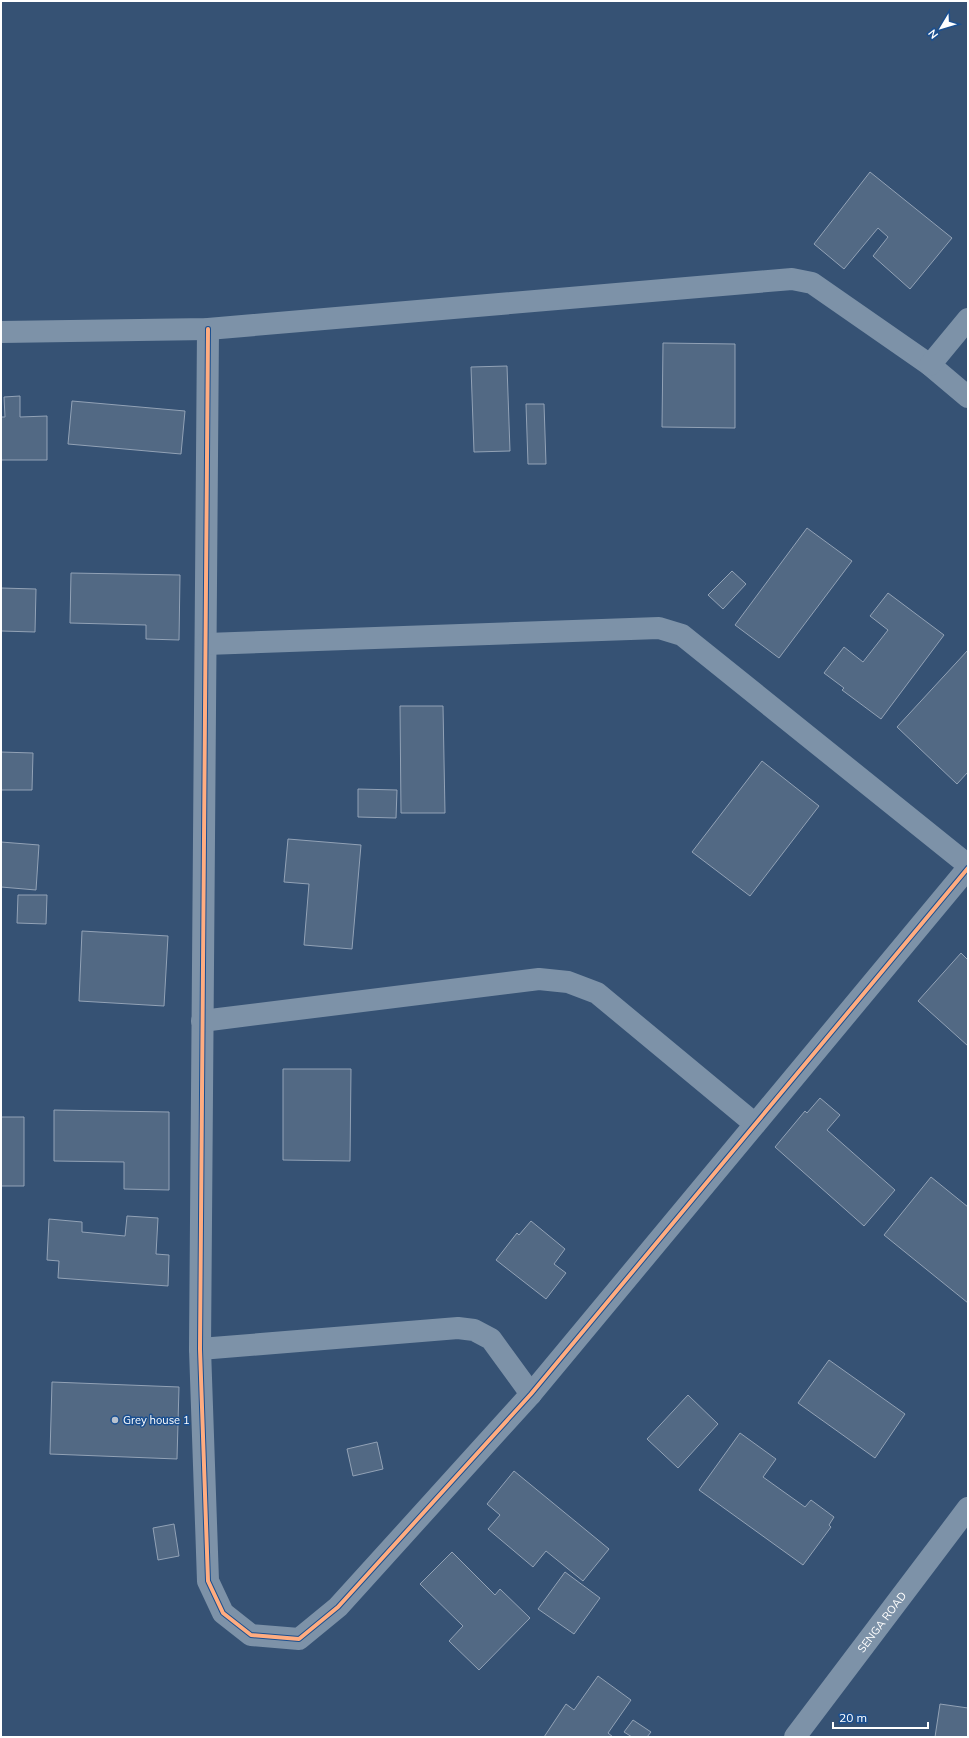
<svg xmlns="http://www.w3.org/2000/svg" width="969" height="1738" font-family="Mulish,sans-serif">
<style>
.building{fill:#526984;stroke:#92a2b6}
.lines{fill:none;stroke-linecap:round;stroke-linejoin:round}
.street{stroke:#7d92a8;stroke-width:22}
.cycleway-casing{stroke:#1b4f8f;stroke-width:6}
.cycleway{stroke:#ffac80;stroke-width:4}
.poi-dot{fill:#b9c2ce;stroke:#1b4f8f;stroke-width:1.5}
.labels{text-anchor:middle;stroke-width:3;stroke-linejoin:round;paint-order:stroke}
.poi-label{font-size:11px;fill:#fff;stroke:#1b4f8f;text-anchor:start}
.street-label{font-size:11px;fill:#fff;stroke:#1b4f8f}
</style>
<rect width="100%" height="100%" fill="#365274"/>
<!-- building -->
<path class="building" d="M870 172 952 238 910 289 873 256 888 237 878 228 844 269 814 244Z
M663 343 735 344V428L662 427Z
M507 366 510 451 474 452 471 367Z
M20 396V417L47 416V460H1V417H5L4 397Z
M72 401 185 411 181 454 68 444Z
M526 404H544L546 464H528Z
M807 528 852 561 779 658 735 625Z
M732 571 746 584 723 609 708 595Z
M71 573 180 575 179 640 146 639V625L70 623Z
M1 588 36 589 35 632 1 631Z
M888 593 944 635 881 719 842 690 844 688 824 673 844 647 863 662 888 630 870 616Z
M968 650V772L957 784 897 727Z
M400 706H443L445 813H401Z
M1 752 33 753 32 790H1Z
M762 761 819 806 750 896 692 852Z
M358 789 397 790 396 818 358 817Z
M288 839 361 845 352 949 304 945 309 884 284 882Z
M1 842 39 845 36 890 1 887Z
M18 895H47L46 924 17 923Z
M82 931 168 936 164 1006 79 1001Z
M961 953 968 960V1046L918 1001Z
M283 1069H351L350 1161 283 1160Z
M820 1098 840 1115 827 1130 895 1190 864 1226 775 1147 805 1111 807 1113Z
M54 1110 169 1112V1190L124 1189V1162L54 1161Z
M1 1117H24V1186H1Z
M931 1177 968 1207V1303L884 1235Z
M127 1216 158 1218 156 1254 169 1255 168 1286 58 1278 59 1261 47 1260 49 1219 82 1222V1232L125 1236Z
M531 1221 565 1249 554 1264 566 1273 546 1299 496 1260 517 1233 519 1235Z
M829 1360 905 1414 875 1458 798 1403Z
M52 1382 179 1387 177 1459 50 1454Z
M688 1395 718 1424 678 1468 647 1439Z
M740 1433 776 1459 763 1477 805 1507 811 1500 834 1517 829 1525 831 1527 803 1565 699 1490Z
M377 1442 383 1469 353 1476 347 1449Z
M514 1471 609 1549 583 1581 546 1551 533 1567 488 1529 500 1515 487 1504Z
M174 1524 179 1556 158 1560 153 1528Z
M452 1552 495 1595 500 1589 530 1618 479 1670 449 1641 463 1626 420 1584Z
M565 1572 600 1598 574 1634 538 1609Z
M598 1676 631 1700 608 1733 613 1737H544L566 1704 574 1710Z
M940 1704 968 1708V1737H935Z
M633 1720 651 1732 647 1737H632L624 1732Z"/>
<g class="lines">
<!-- street -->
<g class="street">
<path d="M208 329 200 1349 208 1581 223 1613 251 1635 299 1639 338 1607 531 1394 968 868"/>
<path d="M1 332 208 329 792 279 812 283 930 365 968 397"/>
<path d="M930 365 968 319"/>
<path d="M206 644 659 628 682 635 968 865"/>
<path d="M202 1021 539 979 568 982 597 993 755 1124"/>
<path d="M200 1349 458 1328 474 1330 491 1339 531 1394"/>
<path id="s1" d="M795 1737 968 1508"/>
</g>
<defs>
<path id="cycleway" d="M208 329 200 1349 208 1581 223 1613 251 1635 299 1639 338 1607 531 1394 968 868"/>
</defs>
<!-- cycleway casing -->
<use href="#cycleway" class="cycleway-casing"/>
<!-- cycleway -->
<use href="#cycleway" class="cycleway"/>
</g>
<!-- markers -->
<circle class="poi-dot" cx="115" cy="1420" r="4"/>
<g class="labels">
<!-- poi labels -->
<g class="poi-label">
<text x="123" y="1424">Grey house 1</text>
</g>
<!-- street labels -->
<g class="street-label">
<text dy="4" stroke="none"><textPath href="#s1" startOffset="144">SENGA ROAD</textPath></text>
</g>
</g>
<!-- border -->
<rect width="969" height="1738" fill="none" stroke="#ffffff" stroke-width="4"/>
<!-- north arrow -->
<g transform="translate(941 28) rotate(232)" stroke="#1b4f8f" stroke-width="3" paint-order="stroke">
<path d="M0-3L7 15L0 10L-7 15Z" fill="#ffffff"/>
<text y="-6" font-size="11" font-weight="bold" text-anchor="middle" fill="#ffffff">N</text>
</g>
<!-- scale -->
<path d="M833 1722v6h95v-6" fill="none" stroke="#ffffff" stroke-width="2"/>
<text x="839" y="1722" font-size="12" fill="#ffffff" stroke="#1b4f8f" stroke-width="3" paint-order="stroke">20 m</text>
</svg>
